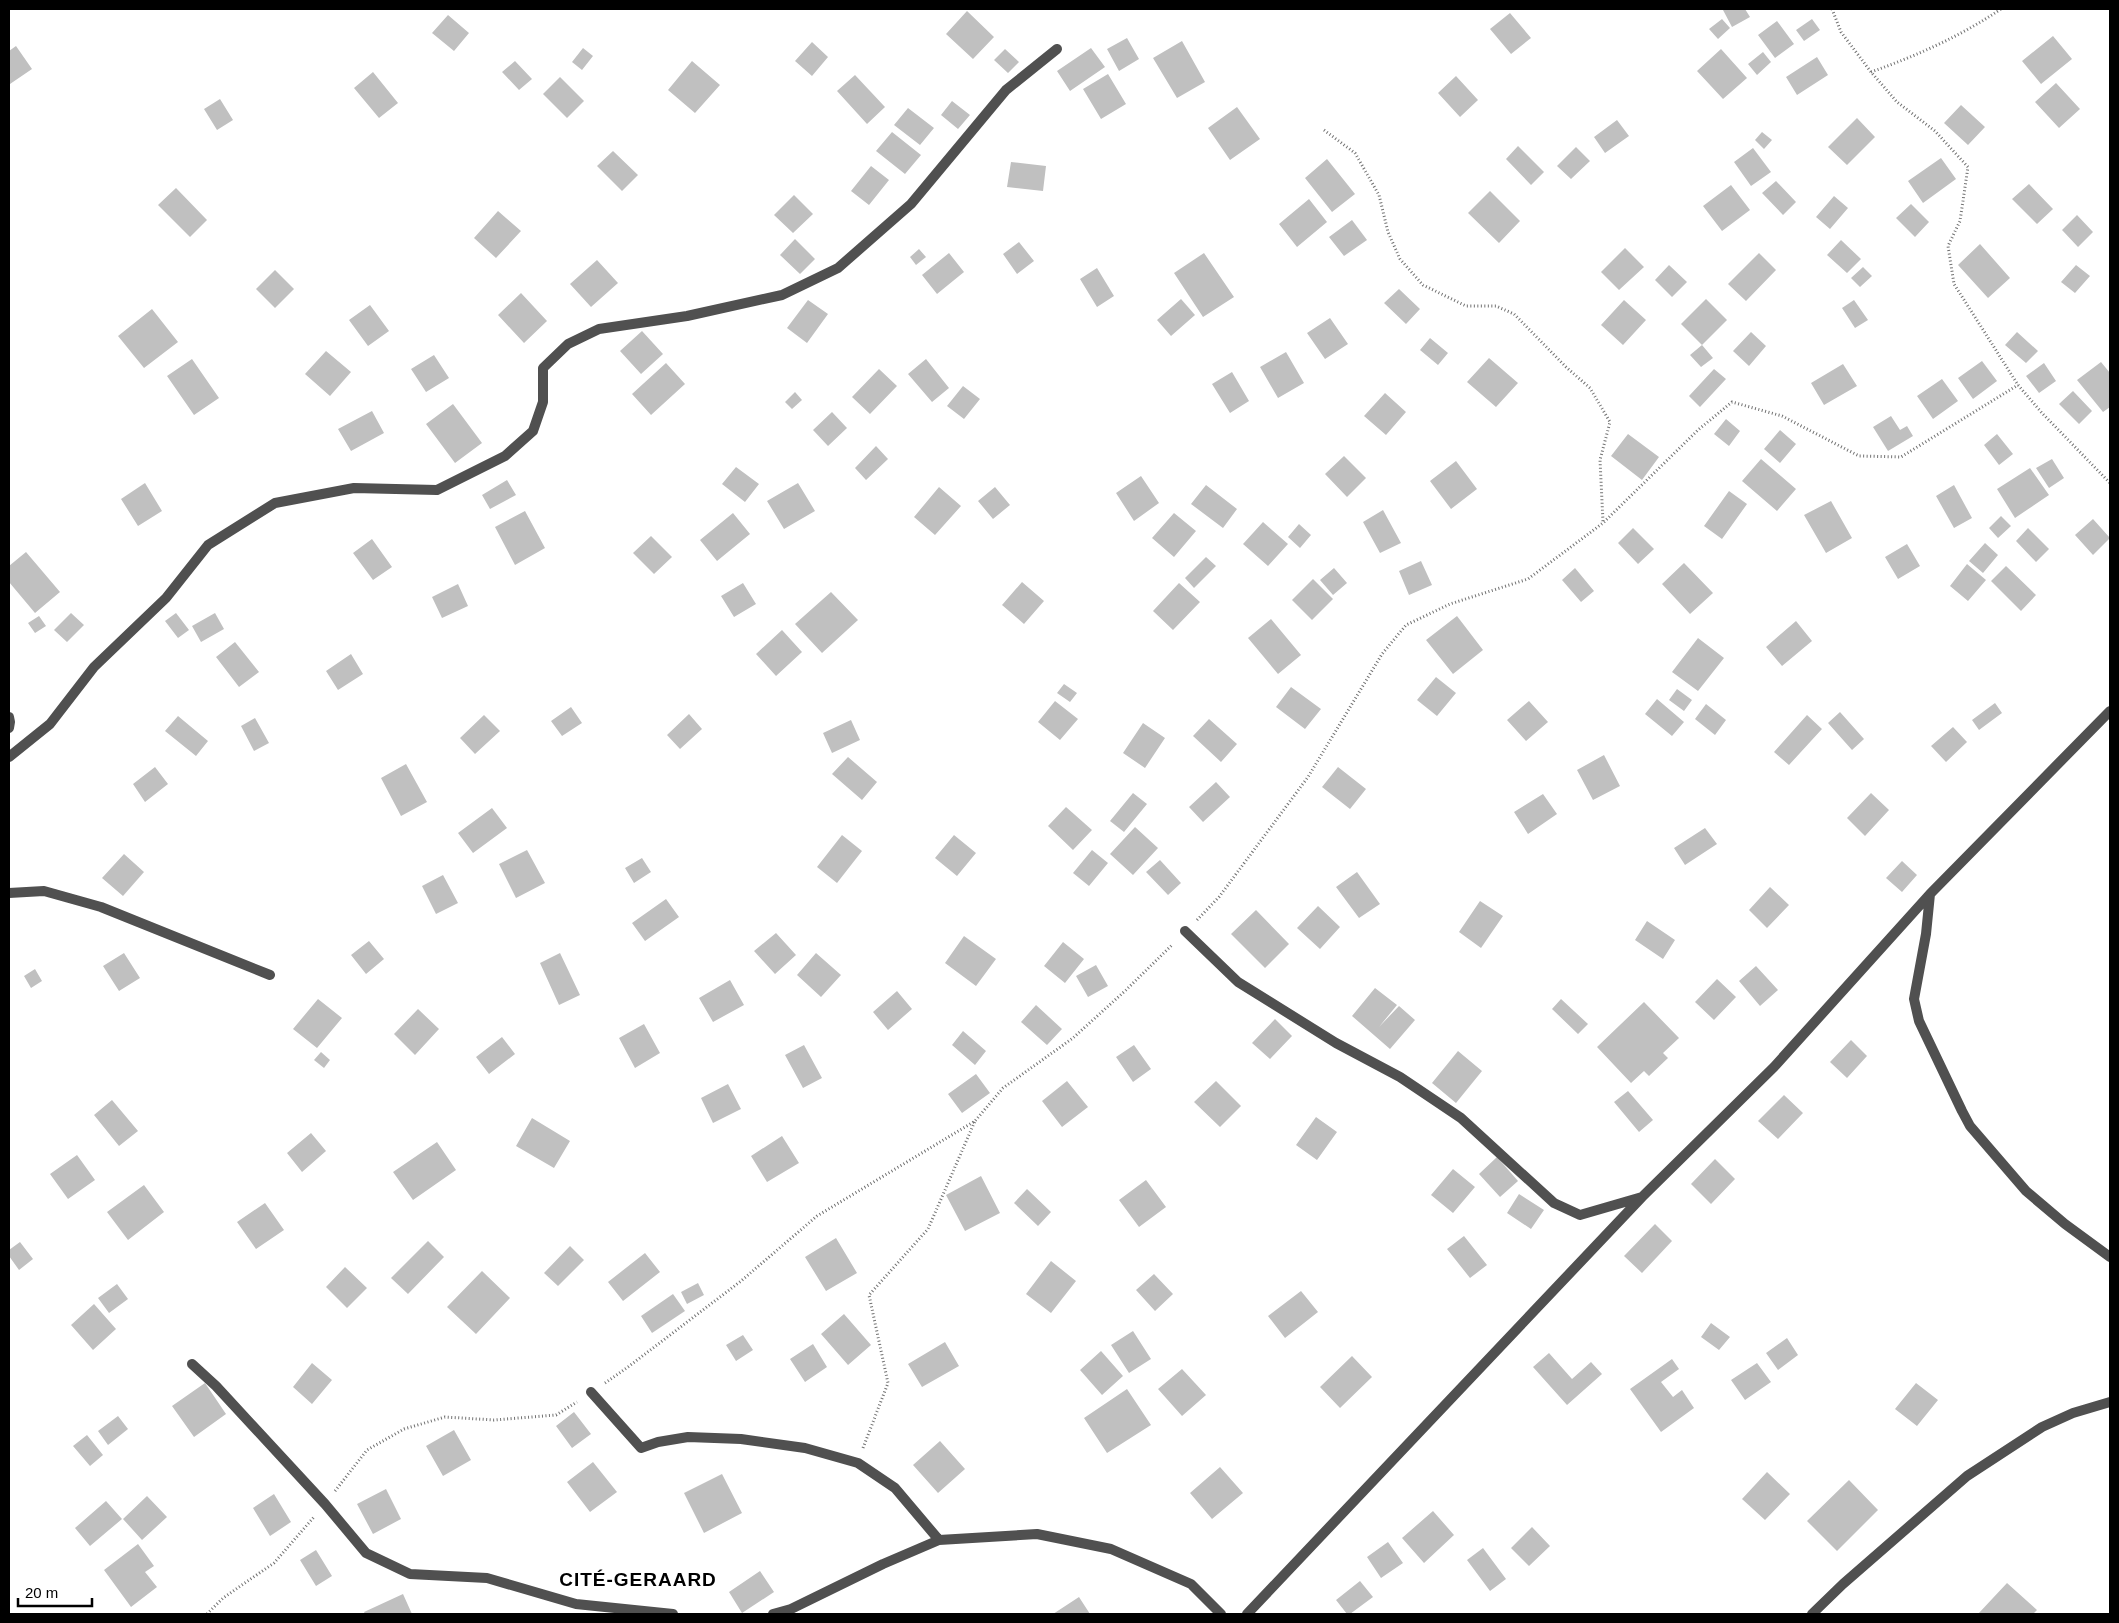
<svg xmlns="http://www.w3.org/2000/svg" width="2119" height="1623" font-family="Helvetica,sans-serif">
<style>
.building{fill:#c0c0c0}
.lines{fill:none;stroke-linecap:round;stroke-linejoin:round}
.path{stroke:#727272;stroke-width:3;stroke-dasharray:1 2.5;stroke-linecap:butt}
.minor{stroke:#505050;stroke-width:10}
.labels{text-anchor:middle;stroke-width:4.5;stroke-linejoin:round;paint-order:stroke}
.district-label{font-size:19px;font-weight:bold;letter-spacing:1px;fill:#000;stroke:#fff}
</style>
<rect width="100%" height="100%" fill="#fff"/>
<!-- building -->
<path class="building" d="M1725 9H1745L1750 17 1732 27 1723 10Z
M967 11 994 37 973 59 946 34Z
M1510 13 1531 38 1511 54 1490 29Z
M448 15 469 33 454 51 432 33Z
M1722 19 1730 28 1718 39 1709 29Z
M1812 19 1820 30 1804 41 1796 30Z
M1777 21 1794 44 1775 58 1758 35Z
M2053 36 2072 59 2041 84 2022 61Z
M1127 38 1139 59 1119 71 1107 49Z
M1182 41 1205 82 1177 98 1153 58Z
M812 42 828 57 812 76 795 61Z
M16 46 32 69 10 84 9 51Z
M583 48 593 56 582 70 572 62Z
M1091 48 1105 67 1070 91 1057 71Z
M1005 49 1019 62 1008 73 994 60Z
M1721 49 1747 78 1723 99 1697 71Z
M1763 52 1771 62 1757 75 1748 64Z
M1817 57 1828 75 1797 95 1786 77Z
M515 61 532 79 519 90 502 72Z
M692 61 720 85 695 113 668 90Z
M373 72 398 103 379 118 354 88Z
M1108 74 1126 104 1101 119 1083 89Z
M855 75 885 107 867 124 837 91Z
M1456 76 1478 100 1460 117 1438 93Z
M560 77 584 101 567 118 543 94Z
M2056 83 2080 109 2059 128 2035 102Z
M220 99 233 120 217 130 204 109Z
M952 101 970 115 958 129 941 115Z
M1961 105 1985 127 1968 145 1944 123Z
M1237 107 1260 139 1230 160 1208 128Z
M908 108 934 128 920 145 894 125Z
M1857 118 1875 137 1847 165 1828 147Z
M1617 120 1629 136 1605 153 1594 137Z
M892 132 921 155 905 174 876 151Z
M1762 132 1772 140 1764 149 1755 140Z
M1518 146 1544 172 1531 185 1506 159Z
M1576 147 1590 161 1571 179 1557 166Z
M1753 148 1771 172 1751 186 1734 162Z
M613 151 638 175 622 191 597 166Z
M1941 158 1956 179 1923 203 1908 181Z
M1327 159 1355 194 1332 212 1305 178Z
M1011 162 1046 166 1043 191 1007 187Z
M871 166 889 180 869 205 851 191Z
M1776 181 1796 202 1783 215 1762 193Z
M2029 184 2053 209 2037 224 2012 199Z
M1731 185 1750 210 1722 231 1703 206Z
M176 188 207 220 190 237 158 205Z
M1490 191 1520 221 1499 243 1468 213Z
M794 195 813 214 793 233 774 215Z
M1834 196 1848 208 1830 229 1816 217Z
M1309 199 1327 222 1297 247 1279 224Z
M1911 204 1929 222 1915 237 1896 218Z
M498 211 521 231 496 258 474 238Z
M2077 215 2093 232 2078 247 2062 230Z
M1352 220 1367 240 1344 256 1329 237Z
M795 239 815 259 800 274 780 255Z
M1841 240 1861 259 1847 273 1827 255Z
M1019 242 1034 261 1017 274 1003 254Z
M1980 244 2010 278 1988 298 1958 265Z
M1625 248 1644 267 1619 290 1601 272Z
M919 249 926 257 916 265 910 257Z
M949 253 964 272 937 294 922 275Z
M1204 253 1234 297 1203 317 1174 273Z
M1759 253 1776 270 1746 301 1728 284Z
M597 260 618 283 591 307 570 284Z
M1669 265 1687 282 1672 297 1655 280Z
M2076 265 2090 276 2075 293 2061 282Z
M1863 267 1872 276 1860 287 1851 278Z
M1097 268 1114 296 1097 307 1080 279Z
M275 270 294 289 275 308 256 289Z
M1399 289 1420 309 1406 324 1384 303Z
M521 293 547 321 524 343 498 315Z
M1181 299 1195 315 1171 336 1157 320Z
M1706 299 1727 320 1702 345 1681 324Z
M808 300 828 314 807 343 787 328Z
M1624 300 1646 320 1623 345 1601 325Z
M1854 300 1868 320 1855 328 1842 308Z
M370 305 389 331 368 346 349 320Z
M152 309 178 342 144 368 118 336Z
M1330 318 1348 344 1325 359 1307 333Z
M642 331 663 354 641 374 620 351Z
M1751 332 1766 346 1749 366 1733 351Z
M2017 332 2038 351 2026 363 2005 345Z
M1430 338 1448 353 1438 365 1420 350Z
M1702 345 1713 358 1701 367 1690 355Z
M326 351 351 372 330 396 305 374Z
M1286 352 1304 383 1278 398 1260 367Z
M434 355 449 378 426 392 411 369Z
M1489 358 1518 383 1496 407 1467 382Z
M192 359 219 398 194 415 167 376Z
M926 359 949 388 932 402 908 374Z
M1982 361 1997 381 1973 399 1958 378Z
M2101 362 2110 373V407L2103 412 2077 380Z
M666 363 685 384 651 415 632 394Z
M2044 363 2056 381 2039 393 2026 376Z
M1843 364 1857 386 1824 405 1811 383Z
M879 369 897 386 870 414 852 397Z
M1714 369 1726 379 1700 407 1689 396Z
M1232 372 1249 401 1230 413 1212 384Z
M1942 379 1958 401 1933 419 1917 396Z
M963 386 980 399 964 419 947 406Z
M2073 391 2092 411 2079 424 2059 404Z
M795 392 802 400 792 409 785 402Z
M1385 393 1406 412 1386 435 1364 416Z
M453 404 482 443 455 463 426 424Z
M372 411 384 433 351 451 338 429Z
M832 412 847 428 828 446 813 430Z
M1891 416 1900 430 1907 426 1913 436 1888 451 1873 427Z
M1726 419 1740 431 1729 446 1714 434Z
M1780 430 1796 444 1780 463 1764 449Z
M1628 434 1659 457 1642 480 1611 456Z
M1997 434 2013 454 1999 465 1984 445Z
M876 446 888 459 866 480 855 468Z
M1344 456 1366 478 1347 497 1325 474Z
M1761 459 1796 489 1777 511 1742 481Z
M2052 459 2064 478 2049 488 2036 468Z
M1456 461 1477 489 1451 509 1430 481Z
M736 467 759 484 745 502 722 484Z
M2030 468 2049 495 2015 518 1997 489Z
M1141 476 1159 503 1134 521 1116 493Z
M507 480 516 495 490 509 482 495Z
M145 483 162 511 138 526 121 499Z
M798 483 815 511 784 529 767 501Z
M1206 485 1237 509 1223 528 1191 504Z
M1954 485 1972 518 1954 528 1936 496Z
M939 487 961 506 935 535 914 517Z
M995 487 1010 505 993 519 978 501Z
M1729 491 1747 504 1722 539 1704 526Z
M1831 501 1852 538 1826 553 1804 515Z
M1383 510 1401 543 1380 553 1363 522Z
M525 511 545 548 515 565 495 527Z
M733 513 750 534 717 561 700 540Z
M1174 513 1196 531 1174 557 1152 538Z
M2001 516 2011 526 1998 538 1989 528Z
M2093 519 2110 538 2093 555 2075 535Z
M1263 522 1288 544 1268 566 1243 544Z
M1299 524 1311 535 1300 548 1288 537Z
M1633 528 1654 549 1638 564 1618 543Z
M2028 528 2049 549 2036 562 2016 541Z
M651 536 672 557 654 574 633 553Z
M372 539 392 567 373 580 353 553Z
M1985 543 1998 555 1983 573 1969 561Z
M1907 544 1920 566 1898 579 1885 557Z
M26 552 60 592 35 613 9 582V566Z
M1206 557 1216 566 1194 588 1185 578Z
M1421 561 1432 585 1409 595 1399 571Z
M1684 563 1713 593 1690 614 1662 584Z
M1967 564 1986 580 1968 601 1950 586Z
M2006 566 2036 595 2021 611 1991 581Z
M1334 568 1347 583 1333 595 1320 580Z
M1575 568 1594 591 1581 602 1562 580Z
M1313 579 1333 599 1312 620 1292 600Z
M1022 582 1044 601 1024 624 1002 605Z
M743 583 756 604 734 617 721 596Z
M1179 583 1200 602 1173 630 1153 611Z
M458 584 468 606 442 618 432 597Z
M831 592 858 620 822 653 795 624Z
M71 613 84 625 67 642 54 630Z
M176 613 189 630 178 638 165 621Z
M215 613 224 629 201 642 192 626Z
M39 616 46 626 35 633 28 623Z
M1457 616 1483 650 1453 674 1426 640Z
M1271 619 1301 655 1278 674 1248 638Z
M1796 621 1812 641 1782 666 1766 647Z
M782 630 802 652 776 676 756 654Z
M1698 638 1724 658 1698 691 1672 672Z
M235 642 259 672 239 687 216 657Z
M351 654 363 674 338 690 326 671Z
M1436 677 1456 693 1437 716 1417 700Z
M1064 684 1077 693 1070 702 1057 693Z
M1291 687 1321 709 1305 729 1276 707Z
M1677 689 1692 700 1684 711 1669 700Z
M1657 699 1684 722 1672 736 1645 714Z
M1055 701 1078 719 1060 740 1038 722Z
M1529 701 1548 722 1526 741 1507 720Z
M1995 703 2002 713 1979 730 1972 720Z
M1706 704 1726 720 1715 735 1695 719Z
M571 707 582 723 562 736 551 721Z
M1840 712 1864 739 1852 750 1828 723Z
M689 714 702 729 680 749 667 735Z
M484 715 500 731 475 754 460 738Z
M1807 715 1822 729 1789 765 1774 752Z
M178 716 208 741 196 756 165 731Z
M255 718 269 743 254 751 241 726Z
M1209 719 1237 744 1221 762 1193 736Z
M851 720 860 740 832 753 823 733Z
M1143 723 1165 738 1145 768 1123 753Z
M1953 727 1967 742 1946 762 1931 746Z
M1604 755 1620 786 1593 800 1577 770Z
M848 757 877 782 862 800 832 774Z
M406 764 427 802 401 816 381 778Z
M155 767 168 784 145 802 133 784Z
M1338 767 1366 789 1350 809 1322 787Z
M1216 782 1230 797 1203 822 1189 807Z
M1133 793 1147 804 1124 832 1110 821Z
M1871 793 1889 810 1865 836 1847 818Z
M1543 794 1557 814 1528 834 1514 812Z
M1066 807 1092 830 1073 850 1048 826Z
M492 808 507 828 473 853 458 833Z
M1135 827 1158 848 1133 875 1110 854Z
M1705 828 1717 844 1685 865 1674 848Z
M842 835 862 851 837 883 817 867Z
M954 835 976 853 957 876 935 858Z
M527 850 545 883 516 898 499 864Z
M1092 850 1108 863 1089 886 1073 873Z
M124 854 144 872 123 896 102 878Z
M642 858 651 872 634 883 625 868Z
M1160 860 1181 883 1168 895 1146 872Z
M1902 861 1917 875 1902 892 1886 878Z
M1357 872 1380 904 1359 918 1336 887Z
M443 875 458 903 436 914 422 886Z
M1770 887 1789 905 1767 928 1749 910Z
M666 899 679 917 645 941 632 923Z
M1480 901 1503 916 1481 948 1459 932Z
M1318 906 1340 927 1320 949 1297 928Z
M1256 910 1289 944 1265 968 1231 934Z
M1647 921 1675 940 1663 959 1635 940Z
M776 933 796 955 775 974 754 951Z
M964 936 996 959 976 986 945 963Z
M369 941 384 959 366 974 351 955Z
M1063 942 1084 959 1065 983 1044 966Z
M124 953 140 978 119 991 103 966Z
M560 953 580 995 559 1005 540 963Z
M816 953 841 975 821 997 797 975Z
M1096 965 1108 986 1088 997 1076 976Z
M1756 966 1778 990 1760 1006 1739 981Z
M35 969 42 981 31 988 24 976Z
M1717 979 1736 997 1714 1020 1695 1002Z
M730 980 744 1005 713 1022 699 998Z
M1375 988 1397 1005 1379 1027 1399 1006 1415 1020 1390 1049 1352 1016Z
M897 991 912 1009 888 1030 873 1012Z
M318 999 342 1018 317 1048 293 1029Z
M1561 999 1588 1024 1578 1034 1552 1009Z
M1644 1002 1679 1038 1663 1053 1668 1058 1649 1076 1644 1071 1631 1083 1597 1047Z
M1036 1005 1062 1029 1047 1045 1021 1022Z
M418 1009 439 1029 415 1055 394 1034Z
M1275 1019 1292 1036 1270 1059 1252 1043Z
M644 1024 660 1053 635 1068 619 1038Z
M963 1031 986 1051 975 1065 952 1045Z
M502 1037 515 1054 489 1074 476 1057Z
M1851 1040 1867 1056 1847 1078 1830 1062Z
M804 1045 822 1078 803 1088 785 1055Z
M1134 1045 1151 1069 1133 1082 1116 1057Z
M1458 1051 1482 1071 1456 1103 1432 1083Z
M321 1052 330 1060 324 1068 314 1060Z
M976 1074 990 1093 962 1113 948 1094Z
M1067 1081 1088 1107 1062 1127 1042 1101Z
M1216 1081 1241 1106 1220 1127 1194 1102Z
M728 1084 741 1109 713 1123 701 1098Z
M1628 1091 1653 1120 1639 1132 1614 1102Z
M1784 1095 1803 1113 1778 1139 1758 1121Z
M112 1100 138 1131 119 1146 94 1115Z
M1316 1117 1337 1132 1317 1160 1296 1145Z
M532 1118 570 1141 554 1168 516 1146Z
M311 1133 326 1151 302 1172 287 1153Z
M782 1136 799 1163 767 1182 751 1156Z
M437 1142 456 1170 413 1200 393 1172Z
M77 1155 95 1180 68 1199 50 1174Z
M1497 1157 1518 1181 1500 1197 1479 1174Z
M1715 1159 1735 1179 1711 1204 1691 1184Z
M1453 1169 1475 1187 1453 1213 1431 1195Z
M981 1176 1000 1213 965 1231 946 1195Z
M1146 1180 1166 1207 1139 1227 1119 1200Z
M144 1185 164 1212 128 1240 107 1212Z
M1027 1189 1051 1212 1038 1226 1014 1203Z
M1519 1194 1544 1210 1531 1229 1507 1213Z
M265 1203 284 1230 256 1249 237 1222Z
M1655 1224 1672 1241 1642 1273 1624 1256Z
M1464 1236 1487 1265 1470 1278 1447 1249Z
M836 1238 857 1273 826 1291 805 1257Z
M428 1241 444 1257 408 1294 391 1278Z
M20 1242 33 1259 19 1270 9 1256V1250Z
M570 1246 584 1260 558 1286 544 1273Z
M645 1253 660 1272 623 1301 608 1282Z
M1051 1261 1076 1281 1051 1313 1026 1294Z
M345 1267 367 1288 347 1308 326 1287Z
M482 1271 510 1298 476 1334 447 1307Z
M1154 1274 1173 1294 1155 1311 1136 1290Z
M698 1283 704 1295 687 1304 681 1292Z
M117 1284 128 1299 109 1313 98 1298Z
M1301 1291 1318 1312 1285 1338 1268 1316Z
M673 1294 685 1311 652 1333 641 1316Z
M94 1304 116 1329 93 1350 71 1325Z
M844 1314 871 1345 848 1365 821 1334Z
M1711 1323 1730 1337 1719 1350 1701 1337Z
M1133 1331 1151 1359 1129 1373 1111 1345Z
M743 1335 753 1350 736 1361 726 1345Z
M1787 1338 1798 1355 1778 1370 1766 1353Z
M945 1342 959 1366 922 1387 908 1364Z
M813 1344 827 1367 805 1382 790 1359Z
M1101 1351 1123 1376 1102 1395 1080 1370Z
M1549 1353 1572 1379 1591 1362 1602 1374 1567 1405 1533 1367Z
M1352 1356 1372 1377 1340 1408 1320 1387Z
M1672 1359 1679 1369 1661 1382 1673 1397 1682 1390 1694 1408 1661 1432 1630 1389Z
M312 1363 332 1380 312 1404 293 1387Z
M1757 1363 1771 1382 1745 1400 1731 1380Z
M1182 1369 1206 1395 1182 1416 1158 1389Z
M205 1383 226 1414 194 1437 172 1406Z
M1916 1383 1938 1400 1917 1426 1895 1409Z
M1127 1389 1151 1425 1107 1453 1084 1418Z
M574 1412 591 1434 572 1448 556 1426Z
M118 1416 128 1429 108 1445 98 1431Z
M454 1430 471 1460 443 1476 426 1446Z
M87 1435 103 1455 90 1466 73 1446Z
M940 1441 965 1469 938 1493 913 1465Z
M593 1462 617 1492 590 1512 567 1482Z
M1220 1467 1243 1493 1212 1519 1190 1493Z
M1767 1472 1790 1494 1765 1520 1742 1499Z
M722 1474 742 1513 704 1533 684 1493Z
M1849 1480 1878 1510 1837 1551 1807 1521Z
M386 1489 401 1519 373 1534 357 1504Z
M274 1494 291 1522 270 1536 253 1508Z
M147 1496 167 1517 142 1540 123 1519Z
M106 1501 122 1519 90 1546 75 1528Z
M1433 1511 1454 1535 1424 1563 1402 1538Z
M1532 1527 1550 1546 1529 1566 1511 1548Z
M1388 1542 1403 1563 1381 1578 1367 1557Z
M138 1544 154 1566 145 1572 157 1587 131 1607 104 1570Z
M1483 1548 1506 1579 1490 1591 1467 1560Z
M316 1550 332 1576 316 1586 300 1560Z
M760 1571 774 1592 742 1613 729 1592Z
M1360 1581 1373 1597 1350 1614H1347L1336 1600Z
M2007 1583 2037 1610 2033 1614H1978Z
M403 1594 412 1614H365L364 1612Z
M1079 1597 1090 1614H1053Z"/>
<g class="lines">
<!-- path -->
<path class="path" d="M1832 9 1841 32 1871 72 1897 102 1935 131 1968 167 1960 221 1948 246 1954 284 2018 385 2042 413 2110 483
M1871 72C1916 56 1961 36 2001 9
M1324 130 1355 153 1379 195 1388 232 1400 259 1423 285 1466 306H1496L1514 314 1566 367 1590 388 1610 422 1600 460 1603 522
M1197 920 1219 897 1308 777 1382 654 1406 625 1450 604 1528 579 1603 523 1698 430 1732 402 1782 416 1859 456 1901 457 2018 385
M605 1383 628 1367 741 1281 817 1216 975 1121 1003 1088 1073 1038 1126 990 1173 944
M863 1448 888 1383 869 1295 928 1229 975 1121
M335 1491 367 1450 404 1429 445 1417 494 1420 556 1415 577 1402
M207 1614 223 1598 274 1563 314 1517"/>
<!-- minor -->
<path class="minor" d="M9 717 10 722 9 728
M9 757 50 724 94 667 166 598 208 545 275 503 354 488 437 490 505 456 533 431 543 402V368L568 344 599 329 687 316 782 295 838 268 911 204 1006 90 1057 49
M9 893 44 891 101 907 270 975
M1930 894 1926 934 1914 999 1919 1021 1962 1111 1970 1126 2026 1191 2065 1224 2110 1257
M1185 931 1238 982 1336 1043 1400 1077 1461 1118 1554 1203 1580 1215 1642 1197
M192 1364 216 1386 325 1504 366 1553 410 1574 487 1578 576 1604 673 1614
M591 1392 641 1448 658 1442 688 1437 741 1439 805 1448 858 1463 895 1488 939 1540
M773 1614 791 1609 883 1564 939 1540 1037 1534 1111 1549 1191 1584 1221 1614
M1247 1614 1642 1197 1774 1067 1930 894 2110 711
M1812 1614 1843 1584 1967 1476 2042 1427 2073 1413 2110 1402"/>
</g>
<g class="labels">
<!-- district labels -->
<g class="district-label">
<text x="638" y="1586">CITÉ-GERAARD</text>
</g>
</g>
<!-- border -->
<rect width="2119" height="1623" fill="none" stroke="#000000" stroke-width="20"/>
<!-- scale -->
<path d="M18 1598v8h74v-8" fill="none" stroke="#000000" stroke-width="2.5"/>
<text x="25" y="1598" font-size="15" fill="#000000" stroke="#ffffff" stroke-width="4" paint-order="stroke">20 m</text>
</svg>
